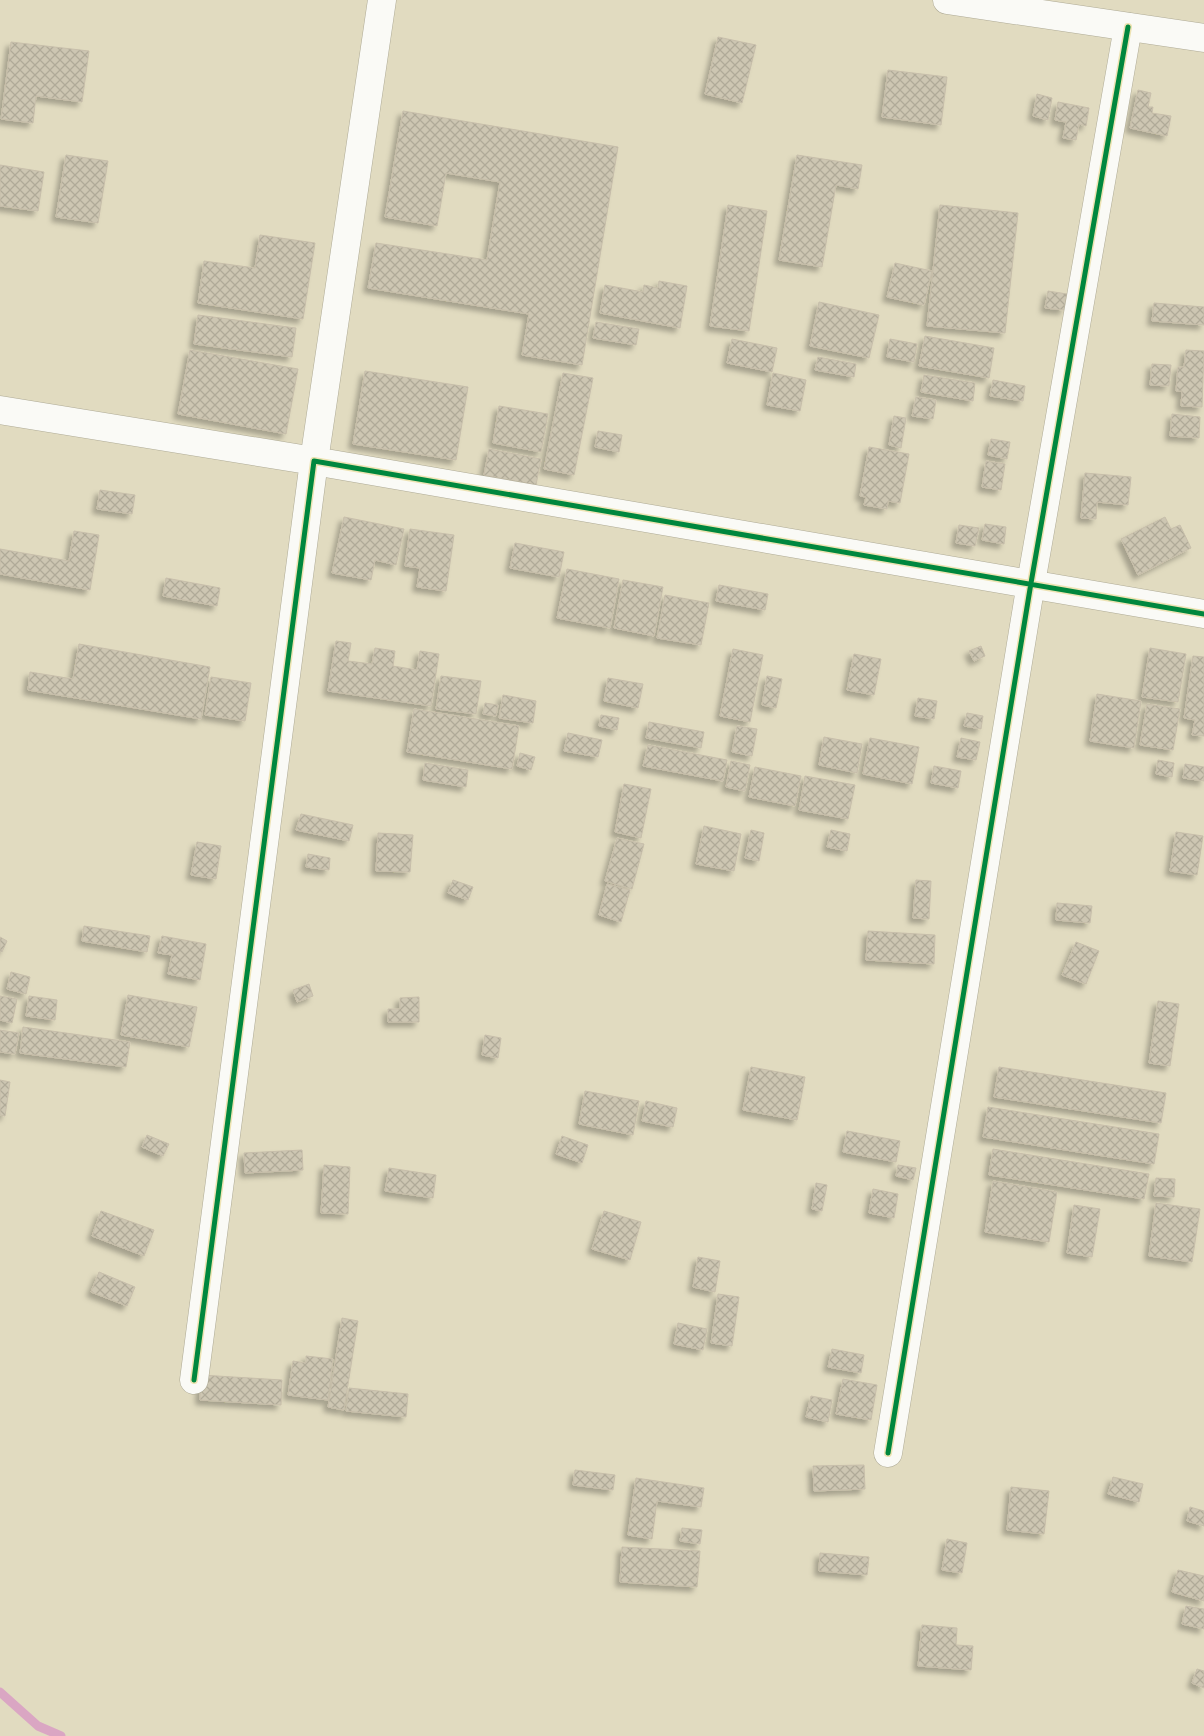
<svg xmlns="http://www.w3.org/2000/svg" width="1204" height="1736" font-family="'Sofia Sans Condensed',sans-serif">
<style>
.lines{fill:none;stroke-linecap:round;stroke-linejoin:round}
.stream{stroke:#daa6c3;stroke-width:9}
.building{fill:url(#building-cross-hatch);stroke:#c7beaa;filter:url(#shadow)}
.minor-casing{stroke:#aeaa95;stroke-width:29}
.tertiary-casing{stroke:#aeaa95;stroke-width:29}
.minor{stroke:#fafaf6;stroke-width:28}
.tertiary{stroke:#fafaf6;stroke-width:28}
.cycleway-casing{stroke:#eee3b3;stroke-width:8}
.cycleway{stroke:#00873e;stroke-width:5}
</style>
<defs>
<pattern id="building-cross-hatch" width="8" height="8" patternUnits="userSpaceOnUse" patternTransform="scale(1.25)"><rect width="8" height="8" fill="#cdc6b2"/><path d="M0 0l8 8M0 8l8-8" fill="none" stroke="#b0aa98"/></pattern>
<filter id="shadow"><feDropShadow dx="-4.5" dy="4.5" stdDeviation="2.5" flood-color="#0004"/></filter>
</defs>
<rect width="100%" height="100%" fill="#e1dbc0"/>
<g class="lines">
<!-- stream -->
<path class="stream" d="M0 1692 38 1726 61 1736"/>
</g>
<!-- building -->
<path class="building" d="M718 37 756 45 742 103 705 94Z
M11 42 89 51 82 102 36 96 33 123 1 119Z
M888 70 947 77 941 125 882 117Z
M1138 90 1151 93 1148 107H1153L1152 113 1171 116 1167 136 1130 128Z
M1037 94 1052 98 1048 120 1033 116Z
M1058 102 1089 108 1086 126 1079 124 1076 140 1063 138 1066 122 1055 120Z
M403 111 618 147 582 365 522 355 529 314 368 288 376 243 487 260 500 182 446 173 437 226 385 217Z
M66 155 108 161 98 223 56 217Z
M797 155 862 165 858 189 836 185 822 267 779 260Z
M0 165 44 172 38 211 0 206Z
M728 205 767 211 749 331 710 326Z
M940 205 1018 213 1005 333 927 326Z
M260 235 315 243 303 319 198 303 204 261 255 268Z
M895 263 932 271 924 305 887 297Z
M659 281 687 286 680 328 600 313 605 285 643 292 644 285 658 288Z
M1048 291 1067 294 1064 310 1045 308Z
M819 302 879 315 869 358 810 346Z
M1154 303 1204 307V325L1152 321Z
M198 315 296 328 292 357 194 344Z
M596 322 639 329 636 345 593 338Z
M925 336 994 348 989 378 919 366Z
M732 339 777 348 772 372 727 363Z
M890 339 917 344 914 362 887 357Z
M190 350 298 369 286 434 178 414Z
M1186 350 1204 351 1202 407 1181 406 1182 391H1176L1178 367H1184Z
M818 357 856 364 854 377 815 370Z
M1152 364 1171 365 1169 386 1150 385Z
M365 371 468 387 456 460 353 444Z
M563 373 593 378 574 475 544 469Z
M773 373 806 380 800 411 767 405Z
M924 375 975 383 973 401 921 392Z
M993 380 1025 386 1023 401 990 396Z
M916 397 936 400 933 419 912 416Z
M499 406 548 414 541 452 493 443Z
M1172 414 1200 417 1199 438 1170 436Z
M894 416 906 418 901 448 889 445Z
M598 431 622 435 619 452 595 447Z
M991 439 1010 442 1007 459 988 455Z
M869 447 909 454 900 503 888 501 887 509 864 505 866 497 860 496Z
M489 449 541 459 536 485 484 475Z
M986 461 1005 464 1001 490 982 487Z
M1085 473 1131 477 1128 505 1097 502 1096 519 1081 518Z
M100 490 135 495 132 514 97 509Z
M344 517 404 529 396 565 375 560 371 580 332 573Z
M1165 517 1171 529 1180 525 1191 548 1138 575 1121 539Z
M985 524 1006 527 1004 544 982 540Z
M959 525 979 528 975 546 956 543Z
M410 529 454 535 446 591 417 587 420 568 405 566Z
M74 531 99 535 90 590 0 574V549L69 561Z
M515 543 564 552 559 577 510 568Z
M567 569 619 579 610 628 557 618Z
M166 578 220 588 217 606 163 596Z
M623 580 663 587 654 636 614 628Z
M719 585 768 594 765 610 716 601Z
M665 595 709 603 701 645 657 638Z
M336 641 351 643 348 661 372 664 375 648 395 651 393 666 417 670 420 651 439 654 431 706 328 691Z
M79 644 210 667 201 719 28 690 30 672 73 679Z
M981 646 985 656 974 661 969 651Z
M1150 648 1186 654 1178 702 1142 697Z
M733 649 763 655 750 722 720 716Z
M854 654 881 659 874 695 847 690Z
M1193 656 1204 657V736L1192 735 1195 720 1184 718Z
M441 676 481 681 476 714 436 709Z
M767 676 782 679 776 708 762 705Z
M211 677 251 683 245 721 205 715Z
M608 678 643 684 638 708 604 701Z
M1097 694 1141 701 1134 748 1090 741Z
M503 695 536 701 533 723 499 718Z
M918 698 937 701 934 719 915 716Z
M485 703 498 705 496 716 483 714Z
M1147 704 1180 709 1173 750 1140 745Z
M414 709 519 726 512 769 407 752Z
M967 713 983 716 981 729 964 726Z
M601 715 619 718 617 730 599 726Z
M649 722 704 732 701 748 646 738Z
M737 726 757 729 752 756 732 752Z
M568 733 602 740 598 757 564 751Z
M824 737 862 744 857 773 819 765Z
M870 738 919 747 912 784 863 774Z
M961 738 980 742 976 760 957 757Z
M648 745 727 760 723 781 643 766Z
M520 753 535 757 531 770 517 766Z
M1158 760 1174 763 1172 777 1156 774Z
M731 761 750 765 745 791 726 787Z
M425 763 468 770 466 787 423 780Z
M1185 764 1204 767V781L1183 778Z
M934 766 961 771 958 788 931 783Z
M755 767 801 776 795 806 749 797Z
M805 776 855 785 848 819 799 810Z
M624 784 651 789 641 838 615 832Z
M301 814 353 825 349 841 296 830Z
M704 826 741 834 734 871 696 864Z
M751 830 764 833 759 861 745 858Z
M831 830 850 834 847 851 827 847Z
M1176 832 1203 836 1197 875 1170 871Z
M378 833 413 835 410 872 376 871Z
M617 838 644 844 632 889 605 881Z
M197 842 221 846 216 879 191 875Z
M308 854 330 858 329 870 306 867Z
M453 880 473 887 468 900 448 893Z
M916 880 931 881 929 919 913 918Z
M607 884 630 890 621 922 599 915Z
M1057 903 1092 906 1090 923 1056 920Z
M84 926 150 936 147 952 82 941Z
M868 931 935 935 934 964 866 960Z
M162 936 206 944 200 980 168 974 172 955 158 953Z
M0 937 7 941 2 952 0 951Z
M1076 942 1099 951 1086 984 1062 975Z
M11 972 30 977 26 994 7 989Z
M309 984 313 996 297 1002 293 990Z
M128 995 197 1007 189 1047 121 1035Z
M0 996 17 999 12 1023 0 1020Z
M29 996 57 1000 55 1020 26 1016Z
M419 997V1022H388V1009H400V998Z
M1158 1001 1179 1004 1170 1066 1149 1063Z
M23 1027 130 1042 126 1067 20 1053Z
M0 1030 19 1033 15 1054 0 1052Z
M485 1035 501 1038 498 1058 482 1055Z
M751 1067 805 1077 797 1120 743 1110Z
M999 1067 1166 1093 1161 1123 994 1097Z
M0 1080 10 1082 5 1116 0 1115Z
M585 1091 639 1101 633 1135 579 1124Z
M646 1101 677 1108 673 1127 642 1121Z
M988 1107 1159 1134 1154 1164 983 1137Z
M847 1131 900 1141 896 1162 843 1152Z
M147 1135 169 1144 163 1156 142 1147Z
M562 1136 588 1145 582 1163 556 1154Z
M993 1149 1149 1174 1144 1199 989 1175Z
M302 1150 303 1170 245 1173 244 1153Z
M324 1165 350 1167 348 1214 321 1213Z
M898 1165 916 1168 913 1180 896 1176Z
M389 1168 436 1175 433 1198 385 1191Z
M1156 1178 1175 1179 1174 1197 1154 1196Z
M993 1181 1057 1192 1049 1242 985 1232Z
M816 1183 827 1185 822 1211 812 1209Z
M873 1189 898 1194 894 1218 869 1213Z
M1156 1203 1200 1209 1192 1262 1149 1256Z
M1074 1205 1100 1209 1092 1257 1067 1253Z
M101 1211 154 1230 144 1256 92 1236Z
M604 1211 641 1222 630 1260 592 1249Z
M698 1257 720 1261 715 1292 693 1287Z
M99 1272 135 1287 127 1306 91 1292Z
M718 1294 739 1297 732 1346 711 1343Z
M342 1318 358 1321 344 1410 328 1407Z
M678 1323 707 1329 703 1350 674 1344Z
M832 1349 864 1355 861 1373 828 1367Z
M306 1356 333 1359 328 1400 288 1395 293 1361 306 1363Z
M201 1375 282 1380 281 1405 200 1400Z
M843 1379 877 1385 871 1420 836 1414Z
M349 1388 408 1394 406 1417 346 1411Z
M811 1396 832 1400 828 1422 806 1417Z
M864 1465 865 1489 814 1491 813 1466Z
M575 1470 615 1475 613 1490 573 1485Z
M1113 1477 1143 1484 1139 1502 1108 1494Z
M636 1478 704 1488 701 1507 657 1501 652 1539 628 1535Z
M1011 1487 1049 1491 1044 1534 1007 1530Z
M1190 1507 1204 1511V1526L1187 1521Z
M682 1528 702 1530 700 1544 680 1541Z
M947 1539 967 1543 962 1573 942 1570Z
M622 1547 700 1551 697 1587 620 1582Z
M820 1553 869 1557 867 1575 819 1571Z
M1178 1570 1204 1576V1601L1172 1592Z
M1186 1606 1204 1609V1629L1182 1624Z
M922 1625 957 1628 956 1645 973 1646 971 1670 918 1666Z
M1197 1669 1204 1671V1688L1192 1683Z"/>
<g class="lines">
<defs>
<path id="minor" d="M0 410 314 461 382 0
M194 1380 314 461 1204 614
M888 1453 1031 583 1128 27"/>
<path id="tertiary" d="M947 0 1204 38"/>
</defs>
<!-- minor casing -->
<use href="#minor" class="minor-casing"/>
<!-- tertiary casing -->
<use href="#tertiary" class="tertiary-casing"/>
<!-- minor -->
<use href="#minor" class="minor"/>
<!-- tertiary -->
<use href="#tertiary" class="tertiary"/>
<defs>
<path id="cycleway" d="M194 1380 314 461 1204 614
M888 1453 1031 583 1128 27"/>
</defs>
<!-- cycleway casing -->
<use href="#cycleway" class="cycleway-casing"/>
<!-- cycleway -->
<use href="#cycleway" class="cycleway"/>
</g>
</svg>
